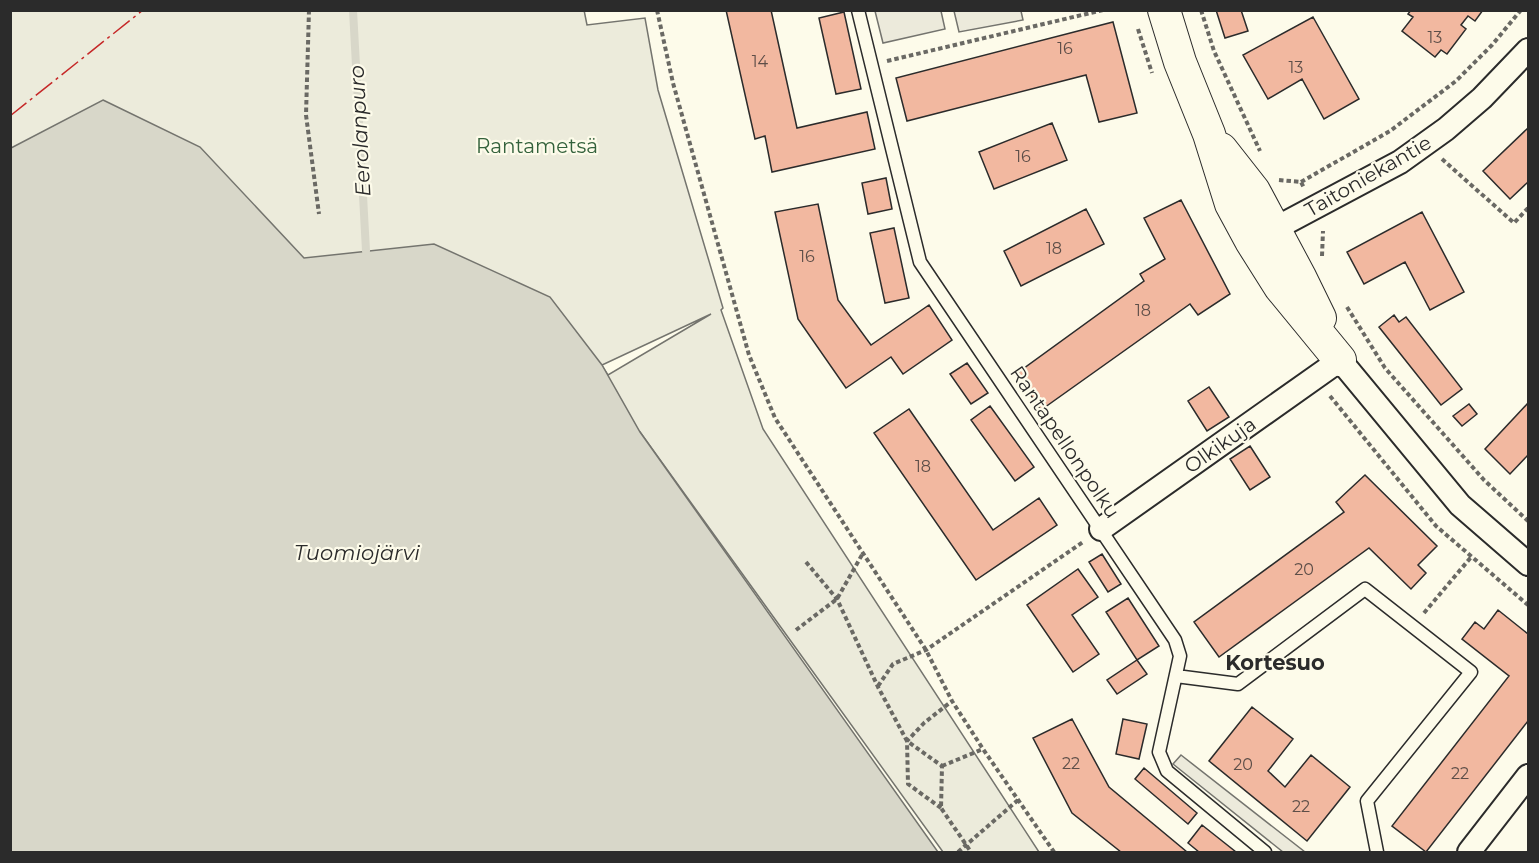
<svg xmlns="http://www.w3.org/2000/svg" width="1539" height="863" font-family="Montserrat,sans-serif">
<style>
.green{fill:#ecebdb;stroke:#74746e;stroke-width:1.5;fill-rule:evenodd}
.parking{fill:#eceadb;stroke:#74746e;stroke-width:1.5}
.water{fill:#d8d7c9;stroke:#74746e;stroke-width:1.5}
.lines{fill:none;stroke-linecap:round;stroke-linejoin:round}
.stream{stroke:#d8d7c9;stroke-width:8}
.building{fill:#f2b8a0;stroke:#2b2b2b;stroke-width:1.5}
.lane-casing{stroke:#2b2b2b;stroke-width:15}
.street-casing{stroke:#2b2b2b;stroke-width:26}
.secondary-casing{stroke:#2b2b2b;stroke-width:34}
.path{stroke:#6a6964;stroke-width:4;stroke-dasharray:4.5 3;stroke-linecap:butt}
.lane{stroke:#fdfbea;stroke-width:12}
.street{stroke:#fdfbea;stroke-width:22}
.secondary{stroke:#fdfbea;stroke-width:32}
.power{stroke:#c62828;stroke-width:1.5;stroke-dasharray:21 4.5 3 4.5;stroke-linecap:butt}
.labels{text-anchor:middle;stroke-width:4.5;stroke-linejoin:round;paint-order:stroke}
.number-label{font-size:16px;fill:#5d4e48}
.park-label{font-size:20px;fill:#34623c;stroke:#fdfbea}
.street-label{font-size:20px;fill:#2b2b2b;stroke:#fdfbea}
.water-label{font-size:21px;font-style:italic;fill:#2b2b2b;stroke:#fdfbea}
.neighbourhood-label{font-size:21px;font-weight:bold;fill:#2b2b2b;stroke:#fdfbea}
</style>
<rect width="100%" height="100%" fill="#fdfbea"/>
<!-- green -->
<path class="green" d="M584 10 587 25 645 18 658 90 723 308 721 310 763 429 1039 852H943L640 432 592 527 11 362V11ZM711 314 608 375 602 366V365Z"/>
<!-- parking -->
<path class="parking" d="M875 11H941L945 29 883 43Z
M954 11H1021L1023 20 959 32Z
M1181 755 1305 852H1283L1173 764Z"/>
<!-- water -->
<path class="water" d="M103 100 200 147 304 258 434 244 550 297 602 365 640 432 938 852H11V148Z"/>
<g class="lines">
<!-- stream -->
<path class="stream" d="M353 10 366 251"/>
</g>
<!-- building -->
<path class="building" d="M726 10H771L797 128 867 112 875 149 772 172 765 136 755 139Z
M1216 10H1241L1248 31 1225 38Z
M1411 10H1483L1475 21 1468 16 1461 25 1466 29 1447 54 1441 50 1435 57 1402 31 1413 17 1408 14Z
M844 12 861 89 836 94 819 18Z
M1313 17 1359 99 1324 119 1302 79 1268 99 1243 55Z
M1113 22 1137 113 1099 122 1086 75 907 121 896 78Z
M1052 123 1067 160 994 189 979 152Z
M1528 128V182L1510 199 1483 171Z
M886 178 892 209 868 214 862 183Z
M1181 200 1230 294 1198 315 1190 304 1041 410 1016 374 1144 281 1140 274 1165 259 1144 218Z
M818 204 838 300 871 345 929 305 952 340 903 374 891 357 846 388 798 319 775 212Z
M1086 209 1104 244 1021 286 1004 251Z
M1422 212 1464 292 1430 310 1405 262 1364 284 1347 252Z
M894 228 909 298 885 303 870 233Z
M1394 315 1399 322 1406 317 1462 389 1441 405 1379 327Z
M967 363 988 393 971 404 950 374Z
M1209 387 1229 417 1207 431 1188 401Z
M1528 403V455L1510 474 1485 449Z
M1469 404 1477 414 1462 426 1453 416Z
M990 406 1034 467 1015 481 971 420Z
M909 409 993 530 1039 498 1057 525 976 580 874 433Z
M1250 446 1270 477 1250 490 1230 459Z
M1365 475 1437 546 1418 565 1426 573 1411 589 1369 548 1219 657 1194 622 1344 512 1336 502Z
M1102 554 1121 584 1108 592 1089 562Z
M1078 569 1098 597 1072 615 1099 654 1073 672 1027 605Z
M1128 598 1159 646 1137 660 1106 612Z
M1498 610 1528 634V721L1426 852 1392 826 1509 676 1462 639 1475 622 1484 629Z
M1137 660 1147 674 1117 694 1107 680Z
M1252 707 1293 739 1268 771 1285 787 1311 755 1350 787 1307 841 1209 761Z
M1072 719 1109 787 1187 852H1121L1072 813 1033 738Z
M1123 719 1147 724 1139 759 1116 754Z
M1144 768 1197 813 1188 824 1135 779Z
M1202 825 1236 852H1199L1188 843Z"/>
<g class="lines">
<defs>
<path id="lane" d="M858 10 920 262 1175 640 1180 656 1159 752 1167 771 1265 852
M1176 676 1238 684 1365 589 1471 672 1367 801 1377 852"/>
<path id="street" d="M1263 235 1400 162 1446 129 1482 98 1528 50
M1101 529 1340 360 1460 505 1528 564
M1469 852 1528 776"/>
<path id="secondary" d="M1164 10 1180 62 1209 134 1231 204 1251 241 1280 287 1340 360
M1221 149 1254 191 1300 277 1320 318"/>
</defs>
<!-- lane casing -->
<use href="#lane" class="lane-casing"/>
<!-- street casing -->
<use href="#street" class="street-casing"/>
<!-- secondary casing -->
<use href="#secondary" class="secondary-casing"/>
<!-- path -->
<path class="path" d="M309 10 306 115 319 214
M657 10 673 83 749 355 775 418 926 650 952 701 983 749 1054 852
M1201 10 1214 51 1260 151
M1138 29 1152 73
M887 61 1103 10
M1442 159 1514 223 1528 208
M1279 180 1301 182 1304 188
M1301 182 1390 131 1456 81 1492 45 1521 10
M1322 256 1323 231
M1347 307 1385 368 1484 480 1528 521
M1330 396 1436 526 1528 605
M806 562 837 599 878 687 907 741 942 766 941 808 971 852
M1424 613 1472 556
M796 630 837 599 863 553
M878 686 893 664 926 650 1083 542
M942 766 983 749
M941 808 908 784 907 741 924 723 952 701
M958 852 1018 800"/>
<!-- lane -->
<use href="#lane" class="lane"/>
<!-- street -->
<use href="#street" class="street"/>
<!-- secondary -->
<use href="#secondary" class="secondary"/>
<!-- power -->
<path class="power" d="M10 116 143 10"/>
</g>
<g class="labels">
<!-- number labels -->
<g class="number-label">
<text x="1435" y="43">13</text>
<text x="1065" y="54">16</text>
<text x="760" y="67">14</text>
<text x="1296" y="73">13</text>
<text x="1023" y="162">16</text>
<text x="1054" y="254">18</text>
<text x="807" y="262">16</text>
<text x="1143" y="316">18</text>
<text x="923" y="472">18</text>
<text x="1304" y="575">20</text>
<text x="1071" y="769">22</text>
<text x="1243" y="770">20</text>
<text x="1460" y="779">22</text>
<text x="1301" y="812">22</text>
</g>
<!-- park labels -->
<g class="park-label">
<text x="537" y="153">Rantametsä</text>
</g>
<!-- street labels -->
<g class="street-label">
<text transform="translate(1368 176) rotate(-30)" y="7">Taitoniekantie</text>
<text transform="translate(1065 442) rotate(56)" y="7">Rantapellonpolku</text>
<text transform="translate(1220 445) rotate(-35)" y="7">Olkikuja</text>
</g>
<!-- water labels -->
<g class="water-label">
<text transform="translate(360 131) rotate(-93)" y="7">Eerolanpuro</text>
<text x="357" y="560">Tuomiojärvi</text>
</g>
<!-- neighbourhood labels -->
<g class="neighbourhood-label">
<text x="1275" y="670">Kortesuo</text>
</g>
</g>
<!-- border -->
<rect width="1539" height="863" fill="none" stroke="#2b2b2b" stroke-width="24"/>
</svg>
